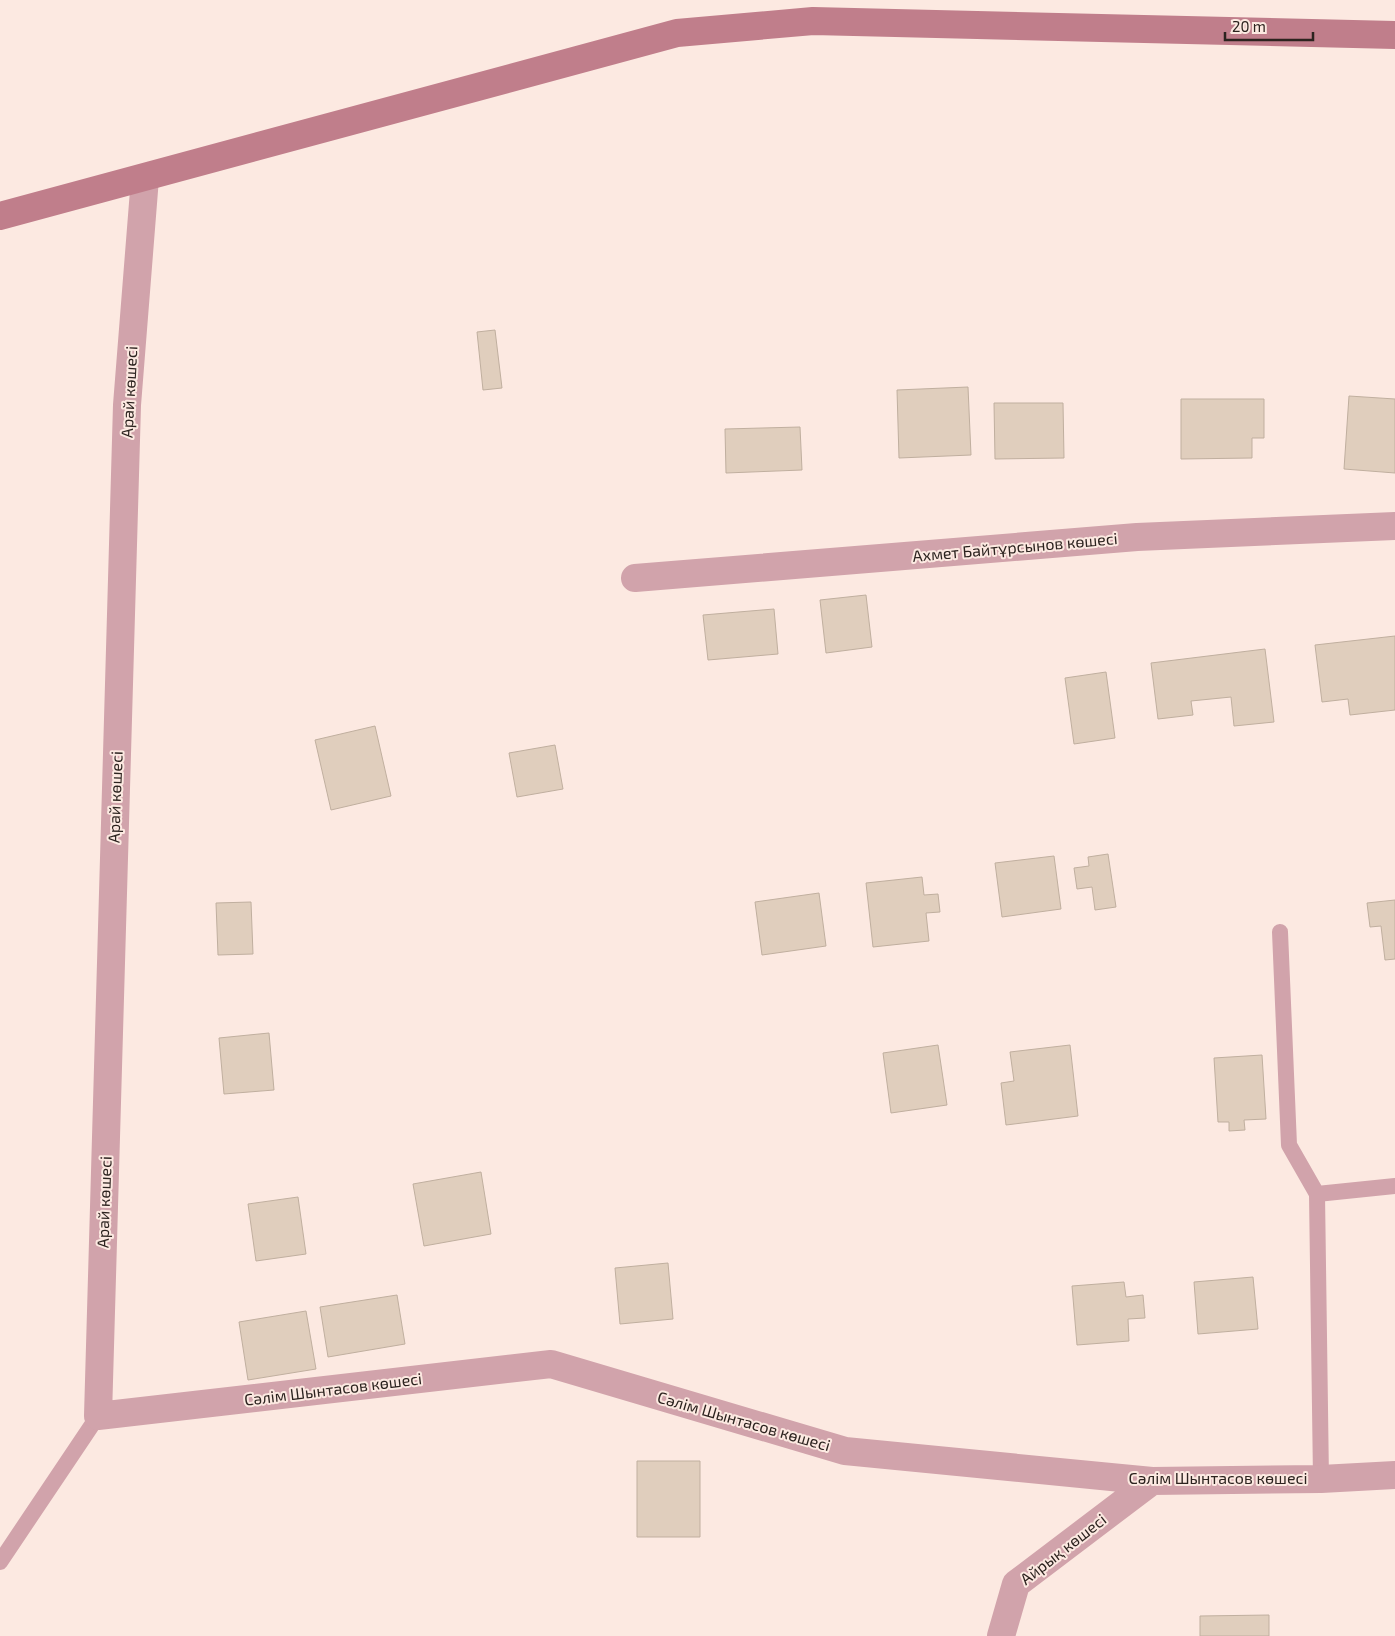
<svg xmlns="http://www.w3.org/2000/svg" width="1395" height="1636" font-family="'Exo 2',sans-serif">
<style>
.building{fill:#e0cebd;stroke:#c0af9f}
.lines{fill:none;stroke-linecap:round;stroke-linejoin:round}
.lane{stroke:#d1a3ab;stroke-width:16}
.street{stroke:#d1a3ab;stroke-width:28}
.secondary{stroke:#c07e8b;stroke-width:28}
.labels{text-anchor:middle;stroke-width:4;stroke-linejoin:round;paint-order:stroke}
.street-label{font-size:16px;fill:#2c231f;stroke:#fce9e1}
</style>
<rect width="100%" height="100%" fill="#fce9e1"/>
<!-- building -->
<path class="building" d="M495 330 502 388 483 390 477 332Z
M968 387 971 455 899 458 897 390Z
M1349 396 1395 399V473L1344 469Z
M1181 399H1264V438H1252V458L1181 459Z
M994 403H1063L1064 458 995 459Z
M800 427 802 470 726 473 725 429Z
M866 595 872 647 826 653 820 600Z
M774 609 778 654 708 660 703 615Z
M1395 636V710L1350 715 1348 699 1322 702 1315 645Z
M1265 649 1274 722 1234 726 1231 697 1191 701 1193 715 1158 719 1151 663Z
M1106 672 1115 738 1074 744 1065 678Z
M375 726 391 796 331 810 315 740Z
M555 745 563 789 517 797 509 753Z
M1108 854 1116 907 1095 910 1092 887 1077 889 1074 868 1089 866 1088 857Z
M1054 856 1061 909 1002 917 995 863Z
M922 877 924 895 938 894 940 912 926 913 929 941 873 947 866 883Z
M819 893 826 946 762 955 755 902Z
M1395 900V959L1385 960 1381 926 1370 927 1367 903Z
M251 902 253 954 218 955 216 903Z
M269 1033 274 1090 224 1094 219 1038Z
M938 1045 947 1105 891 1113 883 1053Z
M1070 1045 1078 1116 1006 1125 1001 1083 1014 1081 1010 1052Z
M1262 1055 1266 1119 1244 1120 1245 1130 1229 1131V1122H1218L1214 1058Z
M481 1172 491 1234 424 1246 413 1184Z
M298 1197 306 1254 256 1261 248 1204Z
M668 1263 673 1319 620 1324 615 1268Z
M1253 1277 1258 1329 1198 1334 1194 1282Z
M1124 1282 1126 1297 1143 1295 1145 1318 1128 1319 1129 1341 1077 1345 1072 1286Z
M397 1295 405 1344 328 1357 320 1307Z
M306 1311 316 1369 248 1380 239 1322Z
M637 1461H700V1537H637Z
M1269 1615V1636H1200V1616Z"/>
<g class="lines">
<!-- lane -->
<path class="lane" d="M1280 932 1289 1145 1317 1194 1321 1479
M1317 1194 1395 1186
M0 1562 98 1416"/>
<!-- street -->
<path class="street" d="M145 178 127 405 98 1416 551 1364 845 1451 1152 1481 1321 1479 1395 1475
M635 578 1137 537 1395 526
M1001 1636 1016 1584 1152 1481"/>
<!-- secondary -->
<path class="secondary" d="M0 216 677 33 813 21 1395 35"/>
</g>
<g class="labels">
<!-- street labels -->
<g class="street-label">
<text transform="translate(129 392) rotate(-87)" y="6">Арай көшесі</text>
<text transform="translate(1015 547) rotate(-5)" y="6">Ахмет Байтұрсынов көшесі</text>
<text transform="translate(115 797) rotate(-88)" y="6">Арай көшесі</text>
<text transform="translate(104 1202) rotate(-88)" y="6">Арай көшесі</text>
<text transform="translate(333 1389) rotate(-7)" y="6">Сәлім Шынтасов көшесі</text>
<text transform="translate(744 1421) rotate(16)" y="6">Сәлім Шынтасов көшесі</text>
<text x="1218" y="1484">Сәлім Шынтасов көшесі</text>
<text transform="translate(1063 1549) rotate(-38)" y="6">Айрық көшесі</text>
</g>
</g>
<!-- scale -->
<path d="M1225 32v8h88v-8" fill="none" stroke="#2c231f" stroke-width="2.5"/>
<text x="1232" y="32" font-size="15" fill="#2c231f" stroke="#fce9e1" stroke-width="4" paint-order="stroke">20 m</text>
</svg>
